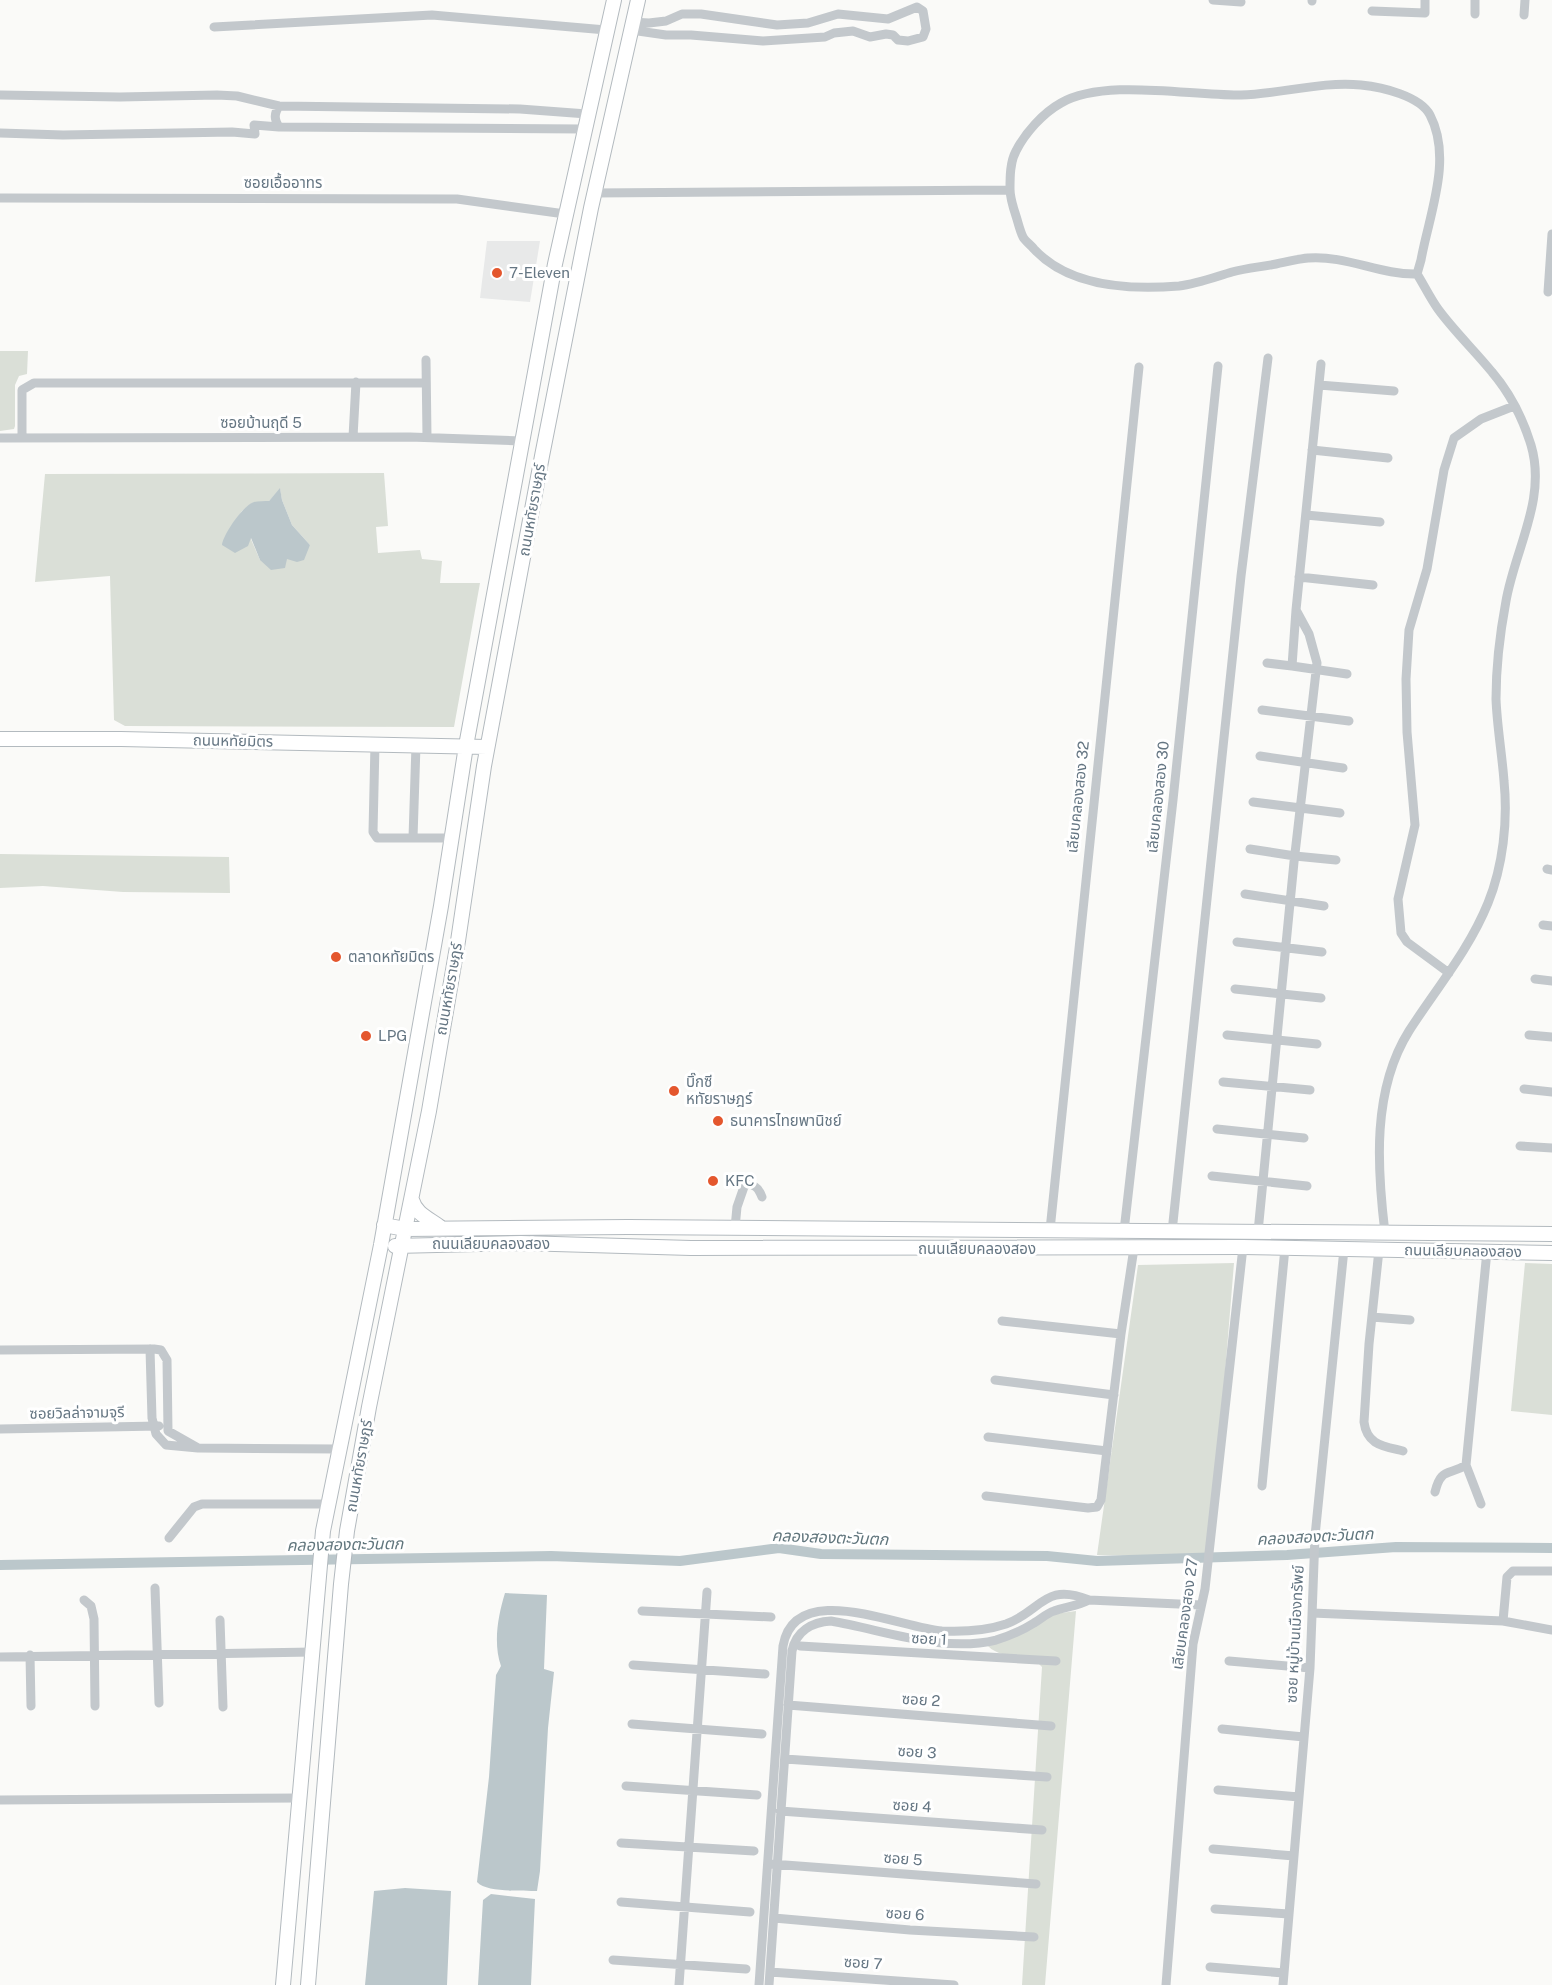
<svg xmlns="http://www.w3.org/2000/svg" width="1552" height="1985" font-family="'Public Sans','Noto Sans Thai',sans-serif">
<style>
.built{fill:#e8e9e9}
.green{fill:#dadfd7;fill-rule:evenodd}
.water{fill:#bbc7cb}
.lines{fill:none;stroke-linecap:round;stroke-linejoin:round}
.canal{stroke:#bbc7cb;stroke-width:10}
.secondary-casing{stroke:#b3babf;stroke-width:16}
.street{stroke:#c3c8cc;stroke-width:9}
.secondary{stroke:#fff;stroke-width:14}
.poi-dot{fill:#e4572e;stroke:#fff;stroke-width:2}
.labels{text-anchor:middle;stroke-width:6;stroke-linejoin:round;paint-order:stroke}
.street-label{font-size:15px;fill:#657683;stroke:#fff}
.poi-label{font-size:15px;fill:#657683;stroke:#fff;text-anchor:start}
.water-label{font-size:16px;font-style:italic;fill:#60757c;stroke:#fff}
</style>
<rect width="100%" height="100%" fill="#fafaf8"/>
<!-- built -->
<path class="built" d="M487 241H540L530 302 480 298Z"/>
<!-- green -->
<path class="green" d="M0 351H28L27 374 19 376 15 385V426L14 429 0 431Z
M384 473 388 526 376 527 378 553 420 550 422 559 442 561 440 583H480L454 727 125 726 114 720 110 576 35 582 45 474ZM280 489 282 500 292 525 310 545 287 559 260 560 250 537 233 524 242 511 252 503 269 501Z
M0 854 229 857 230 893 123 892 43 886 0 888Z
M1234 1263 1210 1557 1097 1555 1138 1265Z
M1525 1263 1552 1264V1415L1511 1411Z
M1076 1611 1045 1985H1022L1042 1667C1028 1651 1004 1662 988 1646L1054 1614Z"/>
<!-- water -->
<path class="water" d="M280 488 282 500 292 525 310 545 304 560 297 562 287 559 285 568 271 570 260 560 251 538 248 546 235 553 222 545C223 535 243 505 254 502 258 501 264 501 269 501Z
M505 1593 547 1595 544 1669 554 1672 548 1728 540 1871 537 1891C522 1890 487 1893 477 1882L489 1777 496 1675 501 1666C493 1643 498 1616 505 1593Z
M405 1888 451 1891 447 1985H365L374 1891Z
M491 1894 535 1899 531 1985H478L483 1900Z"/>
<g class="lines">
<!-- canal -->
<path class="canal" d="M0 1565 551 1556 680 1561 779 1548 821 1554 1047 1556 1097 1561 1287 1555 1396 1547 1552 1548"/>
<defs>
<path id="secondary" d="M0 739H121L487 747
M412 1200C416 1214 428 1218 440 1227
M384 1225 405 1229 628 1227 1552 1234
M395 1246 521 1243 691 1248 1243 1247 1552 1253
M283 1985 323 1531 381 1245 441 906 466 746 555 264 614 0
M308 1985 341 1584 347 1531 369 1407 429 1111 458 941 484 766 542 456 591 208 638 0"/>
</defs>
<!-- secondary casing -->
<use href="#secondary" class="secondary-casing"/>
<!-- street -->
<path class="street" d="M1213 0 1241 2
M1312 1V0
M1372 11 1425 13V0
M1475 14V0
M1524 15 1525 0
M214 27 432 15 606 30
M631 30 666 35H691L763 41 825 37 834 33 853 31 870 37 886 34 893 35 898 40 908 41 923 37 926 29 923 11 917 7 888 19 838 14 808 23 777 25 701 14H682L666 21 649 23 632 22
M0 95 120 97 217 95 237 96 279 106 520 109 587 114
M279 106C274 114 274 119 279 127
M0 133 63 135 232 132 255 134 254 125 279 127 583 129
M594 193 1010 190
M0 198 457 199 565 214
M1548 292 1552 234
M426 360 427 437
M1319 385 1394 391
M353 437 356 382
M0 438 410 437 521 441
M22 438V390L34 383H426
M1312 450 1388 458
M1306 515 1380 522
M1299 577 1373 585
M1296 610 1292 666 1347 674
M1267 663 1292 666
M1262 710 1349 721
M375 744 373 832 377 838H450
M1260 756 1343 768
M1253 802 1340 813
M413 838 416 745
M1250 849 1295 856 1336 860
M1547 869 1552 870
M1245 894 1324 906
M1543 925 1552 926
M1237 942 1322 952
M1449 973 1407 942 1401 933 1398 899 1415 825 1407 732 1406 679 1409 630 1427 569 1444 470 1454 438 1481 419 1514 406
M1535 979 1552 981
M1235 989 1321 998
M1227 1035 1317 1044
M1529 1035 1552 1037
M1223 1082 1310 1090
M1524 1089 1552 1092
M1217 1129 1304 1138
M1520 1146 1552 1148
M1212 1176 1307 1186
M735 1228 737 1207 745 1184C755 1183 759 1189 762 1197
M1050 1230 1139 367
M1124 1231 1173 800 1218 366
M1172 1232 1241 576 1268 358
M1258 1232 1294 862 1317 663 1309 634 1296 610 1321 364
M1385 1233C1377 1167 1372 1090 1409 1031 1436 989 1469 950 1488 903 1503 866 1508 821 1504 781 1502 754 1497 726 1496 699 1496 666 1500 633 1506 601 1515 549 1547 499 1531 445 1523 419 1509 392 1492 372 1475 351 1454 331 1438 309 1430 298 1424 285 1417 274L1421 260C1429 215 1453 159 1430 115 1420 96 1382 87 1361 85 1321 81 1281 94 1241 95 1190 96 1105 78 1061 103 1043 113 1025 133 1016 151 1010 162 1010 177 1010 189 1010 198 1013 207 1016 216 1018 222 1020 231 1023 237 1025 241 1031 245 1034 249 1069 287 1131 290 1179 286 1197 284 1215 277 1232 272 1247 268 1261 267 1276 264 1286 262 1297 259 1308 258 1346 255 1380 275 1417 274
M1379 1250 1369 1344 1364 1422C1367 1445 1383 1446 1403 1451
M1372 1317 1410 1320
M1002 1321 1121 1334
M150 1349 152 1418 156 1434 166 1445 198 1448 339 1449
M0 1350 154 1349 161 1350 167 1360 168 1431 198 1448
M995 1380 1114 1395
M0 1429 159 1426
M988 1437 1107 1451
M1466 1465 1481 1504
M1262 1486 1285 1248
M1435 1492C1441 1467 1449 1476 1466 1465L1487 1251
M986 1496 1088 1508 1097 1507 1101 1500 1121 1334 1134 1248
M169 1538 194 1507 202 1504H328
M155 1588 159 1703
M84 1600 91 1606 94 1619 95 1706
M642 1611 771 1617
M1312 1613 1503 1621 1552 1630
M220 1620 223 1707
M1503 1621 1507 1577 1513 1571H1552
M800 1646 1056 1661
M30 1655 31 1706
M0 1657 313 1652
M1229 1661 1310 1668
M633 1665 765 1674
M788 1705 1051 1726
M632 1724 762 1734
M1222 1729 1304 1737
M785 1759 1047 1777
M626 1786 757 1795
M1218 1790 1299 1797
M0 1800 300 1798
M780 1811 1042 1830
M621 1843 754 1851
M1213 1849 1294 1856
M772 1864 1036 1884
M621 1902 750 1912
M1215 1909 1289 1914
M774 1918 910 1930 1034 1937
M613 1960 746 1969
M1210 1967 1284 1973
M770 1972 954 1985
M679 1985 707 1592
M759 1985 783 1646C795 1578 900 1628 942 1631 964 1632 985 1631 1006 1624 1042 1611 1044 1582 1089 1600L1201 1605
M769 1985 792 1651C796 1631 812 1622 831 1621 884 1630 942 1653 996 1640 1009 1636 1023 1630 1034 1623 1041 1619 1047 1613 1054 1611 1067 1606 1075 1607 1089 1600
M1166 1985 1193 1644 1205 1589 1243 1247
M1283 1985 1310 1668 1315 1536 1344 1249"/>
<!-- secondary -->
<use href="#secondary" class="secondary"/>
</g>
<!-- markers -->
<g class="poi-dot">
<circle cx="497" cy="273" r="6"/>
<circle cx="336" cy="957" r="6"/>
<circle cx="366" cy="1036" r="6"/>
<circle cx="674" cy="1091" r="6"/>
<circle cx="718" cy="1121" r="6"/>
<circle cx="713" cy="1181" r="6"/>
</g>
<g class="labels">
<!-- street labels -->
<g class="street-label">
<text x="283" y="188">ซอยเอื้ออาทร</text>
<text x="261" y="428">ซอยบ้านฤดี 5</text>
<text transform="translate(532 510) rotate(-80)" y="5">ถนนหทัยราษฎร์</text>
<text transform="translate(233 741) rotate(1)" y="5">ถนนหทัยมิตร</text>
<text transform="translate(1078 797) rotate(-84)" y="5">เลียบคลองสอง 32</text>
<text transform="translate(1158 797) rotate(-84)" y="5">เลียบคลองสอง 30</text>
<text transform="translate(449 989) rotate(-80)" y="5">ถนนหทัยราษฎร์</text>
<text x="491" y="1249">ถนนเลียบคลองสอง</text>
<text x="977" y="1254">ถนนเลียบคลองสอง</text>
<text transform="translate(1463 1251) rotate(1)" y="5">ถนนเลียบคลองสอง</text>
<text transform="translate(77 1413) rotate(-1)" y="5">ซอยวิลล่าจามจุรี</text>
<text transform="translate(359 1466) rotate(-80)" y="5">ถนนหทัยราษฎร์</text>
<text transform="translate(1185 1614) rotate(-82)" y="5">เลียบคลองสอง 27</text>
<text transform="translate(1295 1634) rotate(-87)" y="5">ซอย หมู่บ้านเมืองทรัพย์</text>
<text transform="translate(929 1639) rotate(3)" y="5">ซอย 1</text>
<text transform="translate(921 1700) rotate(4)" y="5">ซอย 2</text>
<text transform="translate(917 1752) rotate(4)" y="5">ซอย 3</text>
<text transform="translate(912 1806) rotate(4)" y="5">ซอย 4</text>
<text transform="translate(903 1859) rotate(4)" y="5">ซอย 5</text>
<text transform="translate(905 1914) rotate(4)" y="5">ซอย 6</text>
<text transform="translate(863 1963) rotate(4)" y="5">ซอย 7</text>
</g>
<!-- poi labels -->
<g class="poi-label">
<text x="509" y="278">7-Eleven</text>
<text x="348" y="962">ตลาดหทัยมิตร</text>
<text x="378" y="1041">LPG</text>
<text x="686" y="1087">บิ๊กซี<tspan x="686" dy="17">หทัยราษฎร์</tspan></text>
<text x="730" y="1126">ธนาคารไทยพานิชย์</text>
<text x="725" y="1186">KFC</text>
</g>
<!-- water labels -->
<g class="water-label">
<text transform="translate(1315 1536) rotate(-3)" y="6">คลองสองตะวันตก</text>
<text transform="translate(830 1537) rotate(2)" y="6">คลองสองตะวันตก</text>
<text transform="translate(345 1544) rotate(-1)" y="6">คลองสองตะวันตก</text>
</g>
</g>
</svg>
